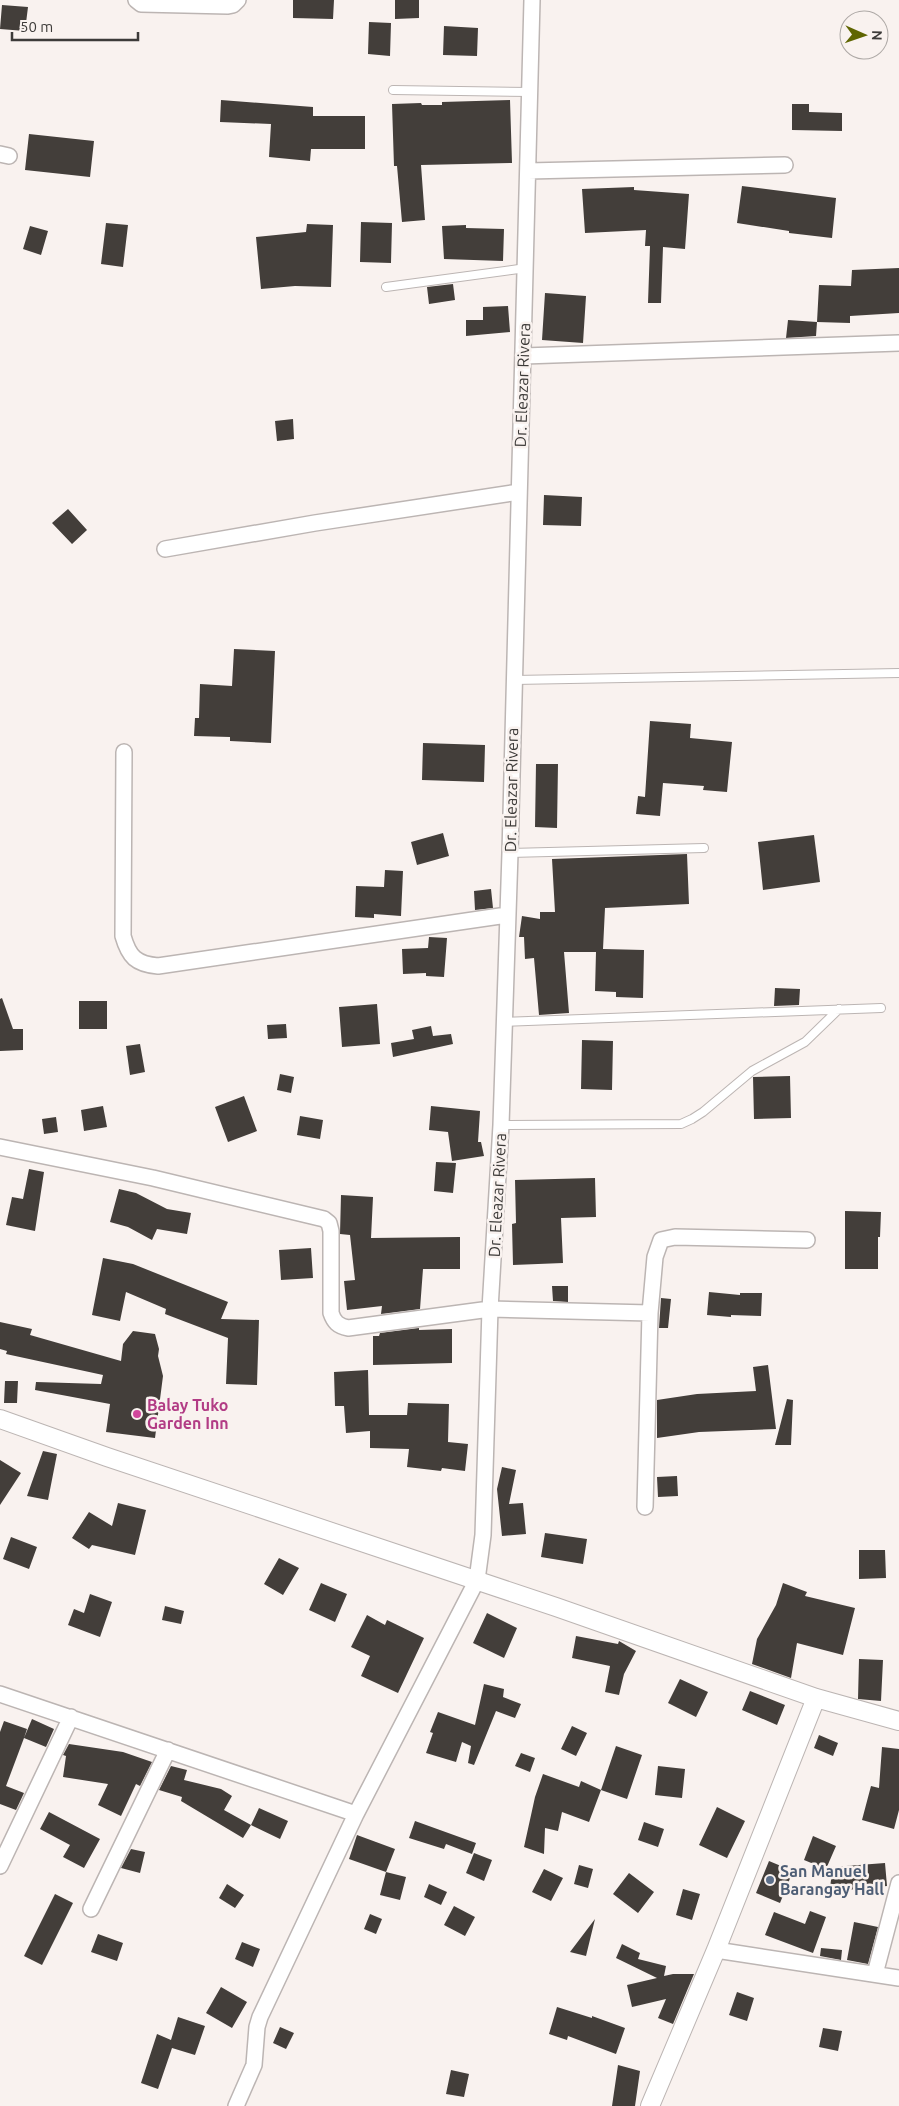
<svg xmlns="http://www.w3.org/2000/svg" width="899" height="2106" font-family="Ubuntu,sans-serif">
<style>
.building{fill:#433e3a}
.lines{fill:none;stroke-linecap:round;stroke-linejoin:round}
.service-casing{stroke:#bcb5b3;stroke-width:10}
.minor-casing{stroke:#bcb5b3;stroke-width:18}
.tertiary-casing{stroke:#bcb5b3;stroke-width:20}
.service{stroke:#fff;stroke-width:8}
.minor{stroke:#fff;stroke-width:15}
.tertiary{stroke:#fff;stroke-width:18}
.hotel-dot{fill:#d1479c;stroke:#f9f2ef;stroke-width:2}
.service-dot{fill:#5c6f8a;stroke:#f9f2ef;stroke-width:2}
.labels{text-anchor:middle;stroke-width:5;stroke-linejoin:round;paint-order:stroke}
.street-label{font-size:16px;fill:#3d3b39;stroke:#f9f2ef}
.hotel-label{font-size:16px;font-weight:bold;fill:#b23c85;stroke:#f9f2ef;text-anchor:start}
.service-label{font-size:16px;font-weight:bold;fill:#4e5e75;stroke:#f9f2ef;text-anchor:start}
</style>
<rect width="100%" height="100%" fill="#f9f2ef"/>
<!-- building -->
<path class="building" d="M293 0H334L333 19 293 18Z
M395 0H419V18L395 19Z
M2 5 28 7 25 31 0 29Z
M369 22 391 23 390 56 368 54Z
M444 26 478 28 477 56 443 55Z
M221 100 313 107V116H365V149H311L310 161 269 157 271 124 220 122Z
M510 100 512 163 421 165 425 220 402 222 397 166H394L392 104 421 103 422 105H442V102Z
M792 104H809V112L842 113V131L792 130Z
M29 134 94 141 90 177 25 170Z
M742 186 836 198 832 238 789 233V231L737 223Z
M634 187V190L689 194 685 249 663 247 661 303H648L650 246H645L646 230 585 233 582 189Z
M361 222 392 223 391 263 360 262Z
M106 223 128 225 123 267 101 264Z
M307 224 333 225 331 287 295 286 261 289 256 237 306 232Z
M466 225V228L504 229 503 261 444 259 442 226Z
M30 226 48 231 41 255 23 249Z
M899 268V313L850 316V323L817 322 819 285 851 286 852 270Z
M453 284 455 300 429 304 427 287Z
M545 293 586 296 583 343 542 340Z
M508 306 510 332 466 336V320H483V307Z
M788 320 817 322 816 336 786 338Z
M293 419 294 439 277 441 275 421Z
M544 495 582 497 581 526 543 525Z
M68 509 87 530 72 544 52 523Z
M234 649 275 651 271 743 230 741V737L194 736 195 718H199L200 684 232 686Z
M650 721 691 724 690 738 732 742 727 792 703 790 704 786 663 783 660 816 636 814 638 796 645 797Z
M423 743 485 745 484 782 422 780Z
M536 764H558L557 828 535 827Z
M443 833 449 856 417 865 411 842Z
M814 835 820 882 763 890 758 842Z
M687 854 689 904 605 908 603 949 644 950 643 998 616 997V992L595 991 596 952H564L569 1013 539 1015 534 958 525 959 524 937H519L522 916 540 919V912H555L552 859Z
M385 870 403 871 401 916 374 914V918L355 917 356 886 384 887Z
M491 889 493 908 475 910 474 891Z
M429 937 447 938 444 977 426 976V973L403 974 402 949 428 948Z
M775 988 800 989 799 1005 774 1006Z
M2 998 13 1029H23V1050L0 1051V999Z
M79 1001H107V1029H79Z
M377 1004 380 1044 342 1047 339 1007Z
M286 1024 287 1038 268 1039 267 1025Z
M431 1026 433 1036 451 1034 453 1044 393 1057 391 1043 414 1039 412 1030Z
M582 1040 613 1041 612 1090 581 1089Z
M140 1044 145 1072 130 1075 126 1046Z
M280 1074 294 1077 291 1093 277 1090Z
M790 1076 791 1118 754 1119 753 1077Z
M244 1096 257 1131 228 1142 215 1107Z
M103 1106 107 1127 84 1131 81 1110Z
M431 1106 480 1111 478 1142H481L484 1156 452 1161 448 1132 429 1130Z
M300 1116 323 1120 320 1139 297 1135Z
M56 1117 58 1132 44 1134 42 1119Z
M436 1162 456 1163 453 1193 434 1191Z
M29 1169 44 1172 35 1231 6 1225 12 1197 23 1199Z
M595 1178 596 1217 561 1218 563 1263 513 1265 512 1224 516 1223 515 1180Z
M119 1189 136 1193 167 1209 191 1213 187 1234 157 1229 152 1240 128 1227 110 1222Z
M341 1195 373 1197 371 1238 460 1237V1269H423L420 1309 381 1314 382 1306 347 1310 344 1281 355 1280 350 1235 340 1234Z
M845 1211 881 1212 880 1237H878V1269H845Z
M311 1248 313 1278 281 1280 279 1250Z
M103 1258 133 1264 228 1302 221 1319 259 1320 257 1385 226 1384 228 1338 165 1314 166 1309 126 1292 120 1321 92 1315Z
M552 1286H568V1302L553 1301Z
M709 1292 740 1295V1293H762L761 1316 731 1315V1317L707 1315Z
M661 1298 671 1299 668 1328H659Z
M0 1322 32 1329 30 1335 121 1361 123 1344 133 1331 155 1334 159 1349 158 1356 163 1376 155 1438 106 1432 110 1404 35 1390 36 1382 101 1384 103 1375 6 1354 7 1351 0 1349Z
M419 1328V1330L452 1329V1363L373 1365V1336H379L380 1333Z
M768 1365 776 1429 699 1432 657 1438V1400L697 1394 756 1391 753 1367Z
M368 1370 369 1415H407L408 1403 449 1404 448 1442 468 1444 465 1471 442 1468 441 1471 407 1467 409 1449 370 1448V1431L346 1433 344 1406H335L334 1372Z
M5 1381H18L17 1403H4Z
M787 1399 793 1400 791 1445H775Z
M43 1451 57 1454 48 1500 27 1496Z
M0 1460 21 1473 0 1505Z
M502 1467 516 1470 509 1504 523 1503 526 1534 502 1536 497 1489Z
M677 1476 678 1496 658 1497 657 1477Z
M118 1503 146 1510 135 1555 92 1545 89 1549 72 1538 89 1512 112 1526Z
M545 1533 587 1539 583 1564 541 1557Z
M11 1537 37 1547 29 1569 3 1559Z
M859 1550H885L886 1578 859 1579Z
M279 1558 299 1568 283 1595 264 1584Z
M321 1583 347 1594 335 1622 309 1610Z
M783 1583 807 1592 805 1596 855 1608 843 1655 797 1643 791 1678 752 1664 757 1639 776 1605Z
M90 1594 112 1602 100 1637 68 1625 74 1609 84 1613Z
M165 1606 184 1611 181 1624 162 1620Z
M487 1613 517 1628 504 1658 473 1643Z
M367 1615 385 1625 387 1620 424 1638 398 1693 361 1676 370 1656 351 1647Z
M576 1636 618 1644 619 1641 636 1651 624 1674 619 1695 605 1692 610 1666 572 1658Z
M859 1659 883 1660 881 1701 858 1699Z
M680 1679 708 1692 696 1717 668 1703Z
M484 1684 504 1689 503 1697 521 1704 515 1718 496 1711 474 1765 468 1763 471 1746 462 1742 456 1762 426 1753 433 1733 430 1732 438 1712 475 1725Z
M750 1691 785 1705 777 1725 742 1710Z
M32 1719 54 1729 46 1747 24 1738 6 1786 24 1793 16 1810 0 1804V1732L4 1721 27 1729 24 1738Z
M572 1726 587 1733 576 1756 561 1749Z
M819 1735 838 1743 833 1756 814 1748Z
M69 1744 123 1752 152 1762 140 1786 136 1784 121 1816 98 1805 108 1784 63 1777 66 1756 63 1755Z
M616 1746 642 1755 627 1799 601 1790Z
M882 1747 899 1749V1810L894 1829 862 1820 871 1786 879 1788Z
M521 1753 535 1758 530 1772 515 1766Z
M171 1766 187 1770 184 1780 221 1789 232 1796 224 1810 251 1825 243 1838 181 1801 182 1797 159 1790Z
M658 1766 685 1769 682 1798 655 1795Z
M543 1774 579 1787 581 1781 601 1790 589 1822 562 1812 558 1831 545 1828 544 1854 524 1847 535 1797Z
M717 1807 745 1821 727 1858 699 1845Z
M259 1808 288 1821 280 1839 251 1825Z
M49 1812 100 1839 84 1868 63 1857 70 1845 40 1829Z
M415 1821 476 1843 472 1854 446 1844 444 1849 409 1838Z
M644 1822 664 1829 658 1847 638 1840Z
M357 1835 395 1849 386 1872 349 1859Z
M813 1836 836 1846 826 1869 804 1860Z
M131 1849 145 1852 140 1873 121 1868Z
M474 1853 492 1860 484 1881 466 1873Z
M769 1861 793 1871 780 1903 756 1893Z
M885 1863 887 1886 848 1890 830 1887 833 1867Z
M579 1865 593 1869 588 1888 574 1884Z
M544 1869 563 1878 551 1901 532 1892Z
M386 1872 406 1877 400 1900 380 1895Z
M629 1873 654 1892 638 1913 613 1894Z
M227 1884 244 1895 235 1908 219 1898Z
M429 1884 447 1892 441 1905 424 1897Z
M683 1889 700 1894 692 1920 676 1915Z
M55 1894 73 1903 42 1965 24 1956Z
M454 1906 475 1917 465 1936 444 1925Z
M810 1911 826 1917 813 1953 765 1935 774 1912 805 1924Z
M370 1914 382 1919 376 1934 364 1929Z
M595 1919 586 1956 570 1952Z
M854 1922 878 1927 868 1964 847 1960Z
M98 1934 123 1943 117 1961 91 1952Z
M242 1942 260 1949 253 1967 235 1959Z
M622 1944 640 1953 638 1959 666 1966 664 1976 673 1974H694L673 2024 658 2018 666 1999 632 2007 627 1985 657 1978 616 1958Z
M821 1948 842 1950 841 1960 820 1956Z
M221 1987 247 2002 232 2028 206 2013Z
M737 1992 754 1998 747 2021 729 2015Z
M557 2007 592 2018V2016L625 2028 616 2054 568 2036 567 2040 549 2034Z
M178 2017 205 2026 195 2055 172 2048 158 2089 141 2083 157 2034 171 2040Z
M280 2027 294 2033 286 2049 273 2043Z
M823 2028 842 2031 838 2051 819 2047Z
M618 2065 640 2071 635 2106H612Z
M451 2070 469 2074 464 2097 446 2094Z"/>
<g class="lines">
<defs>
<path id="service" d="M393 90 530 92
M386 287 526 268
M514 680 899 673
M510 853 704 848
M504 1022 881 1008
M501 1125 681 1124 692 1119 703 1112 752 1071 805 1042 839 1009"/>
<path id="minor" d="M136 0 141 4 228 6 233 5 238 0
M0 154 9 156
M528 171 785 165
M524 356 899 343
M165 549 315 523 519 492
M124 752 123 936C129 957 136 964 158 966L507 915
M0 1147 153 1178 324 1219 329 1223 331 1231V1313C334 1322 338 1326 348 1328L490 1309 650 1313
M645 1507 650 1313 655 1257 661 1240 675 1237 807 1240
M0 1694 356 1814
M0 1866 71 1717
M91 1909 168 1750
M716 1950 899 1978
M875 1974 899 1883
M236 2106 254 2065 257 2027 260 2017 356 1814 477 1580 483 1535 490 1309 501 1125 510 853 532 0"/>
<path id="tertiary" d="M0 1419 107 1457 556 1607 816 1698 899 1721
M650 2106 716 1950 816 1698"/>
</defs>
<!-- service casing -->
<use href="#service" class="service-casing"/>
<!-- minor casing -->
<use href="#minor" class="minor-casing"/>
<!-- tertiary casing -->
<use href="#tertiary" class="tertiary-casing"/>
<!-- service -->
<use href="#service" class="service"/>
<!-- minor -->
<use href="#minor" class="minor"/>
<!-- tertiary -->
<use href="#tertiary" class="tertiary"/>
</g>
<!-- markers -->
<circle class="hotel-dot" cx="137" cy="1414" r="5"/>
<circle class="service-dot" cx="770" cy="1880" r="5"/>
<g class="labels">
<!-- street labels -->
<g class="street-label">
<text transform="translate(522 385) rotate(-88)" y="6">Dr. Eleazar Rivera</text>
<text transform="translate(511 790) rotate(-89)" y="6">Dr. Eleazar Rivera</text>
<text transform="translate(497 1195) rotate(-87)" y="6">Dr. Eleazar Rivera</text>
</g>
<!-- hotel labels -->
<g class="hotel-label">
<text x="147" y="1411">Balay Tuko<tspan x="147" dy="18">Garden Inn</tspan></text>
</g>
<!-- service labels -->
<g class="service-label">
<text x="780" y="1877">San Manuel<tspan x="780" dy="18">Barangay Hall</tspan></text>
</g>
</g>
<!-- north arrow -->
<g transform="translate(864 35) rotate(92)"><circle r="24" fill="#f9f2ef" stroke="#aea9a6"/>
<path d="M0-4L9 19L0 12L-9 19Z" fill="#5f6501"/>
<text y="-8" font-size="14" font-weight="bold" text-anchor="middle" fill="#3d3b39">N</text>
</g>
<!-- scale -->
<path d="M12 32v8h126v-8" fill="none" stroke="#3d3b39" stroke-width="2.5"/>
<text x="20" y="32" font-size="15" fill="#3d3b39" stroke="#f9f2ef" stroke-width="4" paint-order="stroke">50 m</text>
</svg>
